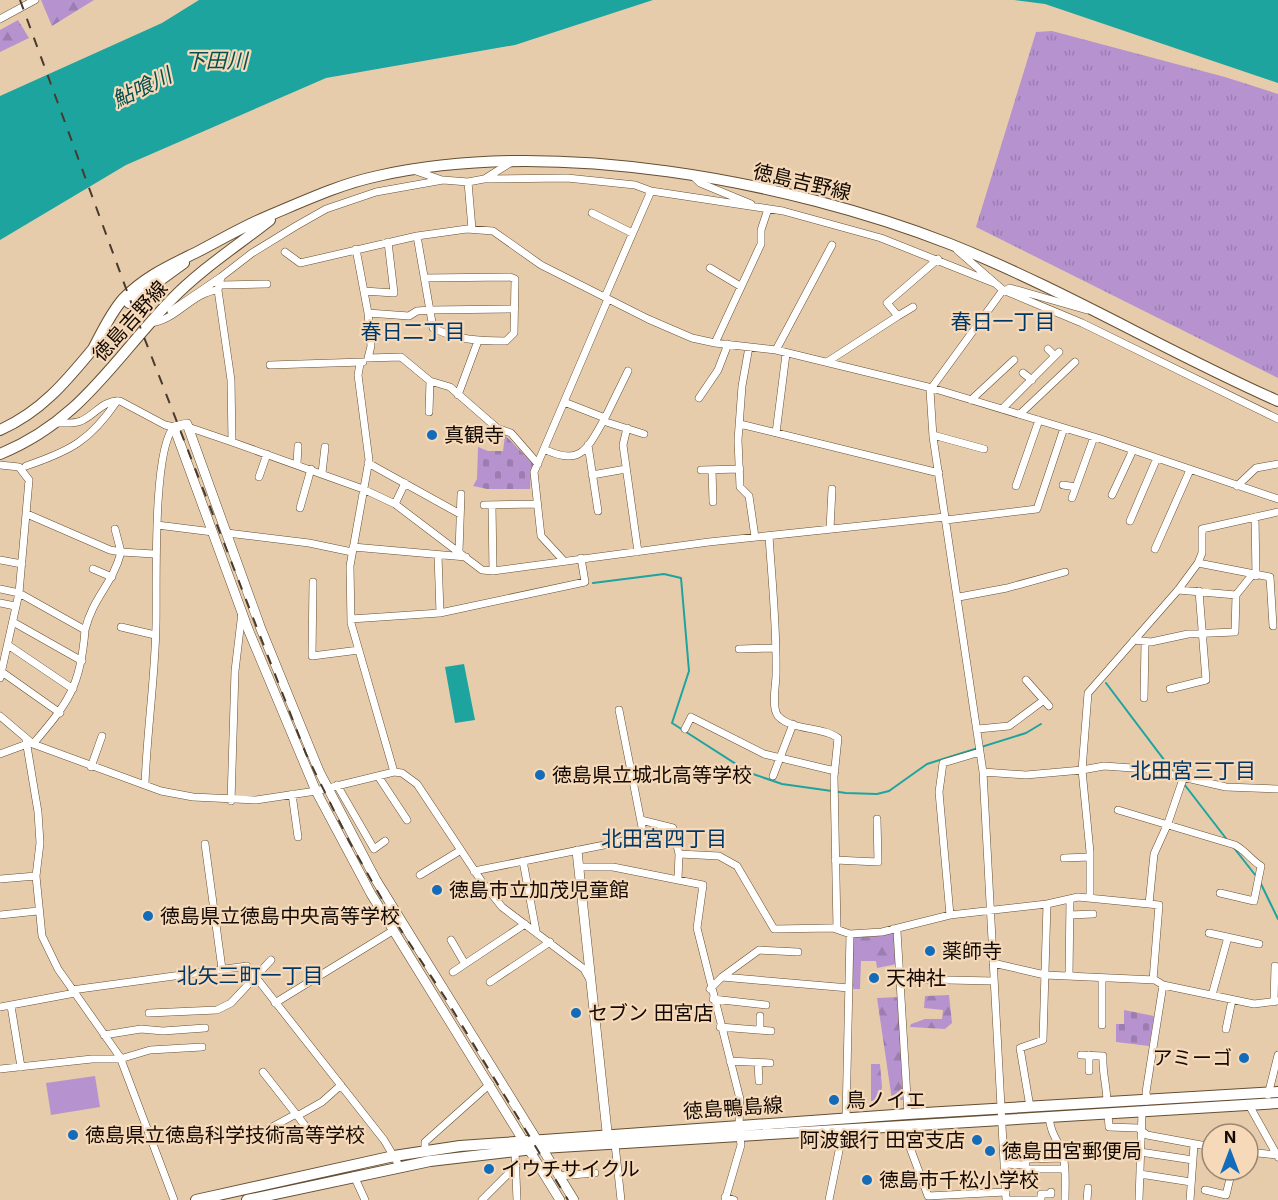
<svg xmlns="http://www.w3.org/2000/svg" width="1278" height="1200" font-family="Inter,'Noto Sans JP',sans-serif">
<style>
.grass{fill:url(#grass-tufts)}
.forest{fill:url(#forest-firs)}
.cemetery{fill:url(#cemetery-stones)}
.garden{fill:#b693ce}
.water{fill:#1da49f}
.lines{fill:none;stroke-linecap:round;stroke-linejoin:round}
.stream{stroke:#1da49f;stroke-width:2}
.street-casing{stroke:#664e32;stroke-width:8}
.secondary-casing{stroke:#664e32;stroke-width:10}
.primary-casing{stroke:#664e32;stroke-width:12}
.street{stroke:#fff;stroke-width:7}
.secondary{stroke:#fff;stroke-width:9}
.primary{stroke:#fff;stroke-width:10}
.rail{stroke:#483b2d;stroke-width:2;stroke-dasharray:10 10;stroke-linecap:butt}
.poi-dot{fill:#126cb9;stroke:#f5d9b9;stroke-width:2}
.labels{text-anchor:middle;stroke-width:4.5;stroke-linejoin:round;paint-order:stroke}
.street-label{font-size:20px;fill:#120902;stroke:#f5d9b9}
.poi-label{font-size:20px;fill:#120902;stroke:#f5d9b9;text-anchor:start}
.water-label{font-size:21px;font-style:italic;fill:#05504e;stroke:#f5d9b9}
.neighbourhood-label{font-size:21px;fill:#003767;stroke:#f5d9b9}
</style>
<defs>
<pattern id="grass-tufts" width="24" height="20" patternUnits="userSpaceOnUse" patternTransform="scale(1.5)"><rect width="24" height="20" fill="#b693ce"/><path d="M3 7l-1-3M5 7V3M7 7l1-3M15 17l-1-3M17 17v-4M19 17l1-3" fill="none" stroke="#9b7daf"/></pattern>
<pattern id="forest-firs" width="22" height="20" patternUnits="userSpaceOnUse" patternTransform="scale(1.5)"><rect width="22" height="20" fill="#b693ce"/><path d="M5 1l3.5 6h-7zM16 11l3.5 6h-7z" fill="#9b7daf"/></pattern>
<pattern id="cemetery-stones" width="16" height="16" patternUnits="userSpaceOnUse" patternTransform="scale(1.5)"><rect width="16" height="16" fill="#b693ce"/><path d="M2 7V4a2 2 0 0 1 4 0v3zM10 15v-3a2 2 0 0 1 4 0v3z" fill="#9b7daf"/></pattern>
</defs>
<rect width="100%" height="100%" fill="#e7ccac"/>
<!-- grass -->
<path class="grass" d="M1052 31 1225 77 1278 94V378L976 227 1036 32Z"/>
<!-- forest -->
<path class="forest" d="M41 0H94L52 26Z
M18 20 29 38 0 52V30Z
M894 934 897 964 877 968 876 961H861L860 989H850L853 935Z
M949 995 952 1023 945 1029 910 1027 911 1024 925 1019H942L943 1010 924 1008 925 996Z
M898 997 903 1100H892L877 998Z
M871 1064H880L882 1087 879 1101H871Z"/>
<!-- cemetery -->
<path class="cemetery" d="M505 435 534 465 531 471 530 489H487L473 486 477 479 478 447 488 451H503Z
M1124 1010 1154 1016 1149 1046 1116 1042V1024H1124Z"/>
<!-- garden -->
<path class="garden" d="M95 1076 100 1107 51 1115 46 1083Z"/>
<!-- water -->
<path class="water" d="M199 0H653L515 45 326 78 126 165 0 240V96L162 23Z
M1014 0H1278V83L1045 4Z
M464 664 475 720 455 723 445 667Z"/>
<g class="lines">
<!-- stream -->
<path class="stream" d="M593 583 664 574 681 578 689 671 672 723 750 773 782 784 846 793 877 794 889 791 927 764 1026 733 1041 724
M1106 683 1174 773
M1184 784 1228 841
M1234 848 1256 876
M1261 884 1278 919"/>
<defs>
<path id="street" d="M0 19 35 0
M416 171 442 180
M694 177 700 183 751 204
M486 178 510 163
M468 182 472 229
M768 209 761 230V244L715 343 776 350 932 388 1101 439 1278 499
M592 213 632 233
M417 236 433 328C457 340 479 341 506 341L514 333 515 279 510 277 424 278
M356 249 368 313 409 316 417 311 430 310 515 309
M957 250 1003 290 930 390 933 437 983 772 1006 1200H1041V1194H1051V1192
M285 252 300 263 417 236 467 229 493 231 541 265 648 319 692 338 715 343
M710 268 740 286
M221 285 267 284
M1003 290 1082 323 1278 419
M1006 290 1010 288 1087 310
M364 291 394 293 388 242
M605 297 651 191
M171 311 221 277
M368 313 371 346 368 358 401 357 430 381 450 387 497 428 511 433 538 464
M898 316 913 307
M150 323C176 321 192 292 218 290
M749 347 742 386 738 440 740 487 749 496 755 537
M1048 349 1055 356
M776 350 832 245
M827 362 898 316 887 303 938 259
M360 364 358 375 369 460 350 566 351 623 394 772
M270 365 363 362
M1023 373 1032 380
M458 395 478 341
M699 398 718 370 728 344
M971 400 1014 360
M1002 409 1059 352
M429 412 430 381
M1020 414 1075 362
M605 418 628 371
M603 421 644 434
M57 423C65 423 74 424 81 421 96 414 103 400 120 401L165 425 174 427C152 450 157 588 156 625 155 678 147 731 145 784
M740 424 939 473
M188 427 232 442
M627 428 623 445 638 552
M776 433 786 354
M933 435 984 449
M588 445 598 511
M544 449C581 467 587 449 605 418L564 402
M368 463 460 514
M297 464 298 446
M0 465 19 467 29 480 19 593 85 630C93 597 113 584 121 552L154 554
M26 466C70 451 90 441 117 401
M701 470 740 469
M712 470 713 502
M322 473 325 447
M592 475 626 469
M259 477 267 454
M1063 485 1076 487
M1016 486 1039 420
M1237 486 1256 468 1278 464
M1112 495 1133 450
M1072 498 1094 437
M395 504 405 483
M484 505 537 504
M492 505 493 571
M300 508 311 469
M27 514 110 550 121 552 115 529
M945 517 709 542 493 571 482 570 395 504 363 489 232 442 231 380 218 290 221 277 252 253 296 226 326 209 376 192 443 180 468 182 484 179 567 178 635 185 651 191 783 211 881 238 994 283
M1255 517 1256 576
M946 520 1037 509 1064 428
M1130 521 1157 458
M157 525 213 532
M830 529 832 489
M227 533 309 543 352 552
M769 536C772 582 777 628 776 675 776 685 771 707 778 716 792 731 822 726 838 738L834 777 837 929
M353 547 466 557
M1155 549 1190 470
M459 552 461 494
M438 555 440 613
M0 560 22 564
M563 560 541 536 534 472 608 299
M1198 563 1270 577 1273 626
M93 569 112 577
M313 582 312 656 359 650
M0 589 19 593 0 678
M1236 595 1252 575
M959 597 1007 588 1065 572
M0 603 15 606
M351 619 440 613 585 582 581 558
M13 622 82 661
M121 627 155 635
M1134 640 1151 642 1188 634 1235 632 1236 595 1178 590
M8 645 73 689
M739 649 775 648
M2 672 60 713
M1026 680 1049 706
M1170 689 1206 680 1199 591
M1144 698 1145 643
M0 716 33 744 161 791 193 797 256 800 316 791 394 772 402 773 417 784 482 882 502 907 584 969 589 978
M685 729 691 717 764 754 835 771
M978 729 1009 726 1044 700
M26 740 38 812 40 843 36 876 42 936 58 969 120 1057 174 1200
M33 744C68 703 81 686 85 630
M0 754 27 744
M91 767 102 736
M983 772 1026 775 1082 770 1088 693 1178 590 1198 563 1202 553V529L1278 512
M378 776 407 820
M773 776 793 724
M337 785 374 849 385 841
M292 794 298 837
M231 801 235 671 242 612
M1118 810 1235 845C1246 851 1251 860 1261 866L1254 901 1220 893
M641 820 673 828 679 854
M205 844 222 969
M1064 858 1090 857
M835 860 878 862 877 819
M523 861 536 931
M579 867H613L703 885 697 928 740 1099 739 1126
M474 871 644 837 619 710
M420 875 461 850
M0 879 36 876
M678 879 679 854 719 856 737 866 774 929 833 928 850 934 882 932 950 915 1047 904 1078 897 1159 905 1153 980
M1090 898V852L1082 770 1104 766 1147 769 1226 787 1278 789
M1149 904 1154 854 1168 823 1184 776
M0 915 38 911
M950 915 939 792 943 763 980 752
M1070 915 1093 914
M893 929 897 931 908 1114
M1209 933 1259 944
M451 940 465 964
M993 963 1045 975 1155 980 1163 985 1254 1004 1278 1001
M453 972 525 924
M1069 976 1070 899
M722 977 759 950 798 952
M1102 978V1025
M901 979 994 981
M490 982 550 942
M710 989 722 977 849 988
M72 990 247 966 384 1140 400 1167
M1212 995 1228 937
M713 999 766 1005
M1274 1002 1275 966
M275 1003 394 930
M11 1006 21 1067
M0 1007 75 993
M149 1013 217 1010 231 1003 271 960
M720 1027 771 1031
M1226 1029 1232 1000
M760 1030V1016
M104 1035 141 1029 163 1031 205 1028
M1081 1055 1103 1056C1102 1073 1107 1086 1107 1103
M1089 1055V1071
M730 1061 770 1063
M758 1063 759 1081
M0 1069 92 1059H120L150 1050 202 1047
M263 1072 314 1137
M1268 1095 1278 1055
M1147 1101 1146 1092 1163 985
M1249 1105 1278 1157
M1030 1107 1020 1048 1043 1040 1047 904
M1108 1114 1109 1127 1138 1128 1147 1135 1212 1147
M299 1115 322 1102 341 1085
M1049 1117C1051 1132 1054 1135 1060 1147 1067 1161 1065 1185 1065 1200
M846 1119 850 934
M902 1126 928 1196 1006 1192
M263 1132 296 1114
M615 1144 621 1200
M425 1151V1142L490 1084
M515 1152 517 1200
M1140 1152 1193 1160
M1248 1152 1278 1155
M1004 1164 1025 1165 1027 1169H1064
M1025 1165 1027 1159 1063 1158
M1140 1174 1191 1182
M354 1176 365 1200
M559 1176 595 1173
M1205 1190 1226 1195 1232 1170
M725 1197 734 1200
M482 1200 516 1166
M725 1200 741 1145 740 1137
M829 1200 843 1131
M1087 1200 1088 1188
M1139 1200 1142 1112
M1190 1200 1194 1145"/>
<path id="secondary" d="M577 851 608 1141
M560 1200 371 894 316 791 248 629 174 427 187 424 261 629 319 771 376 880 574 1200"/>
<path id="primary" d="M129 303 184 263
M93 349C102 332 110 314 123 299 145 276 171 265 199 251 222 239 244 226 268 216 304 201 340 184 378 176 552 137 786 180 950 244 1063 289 1167 352 1278 401
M0 430C43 411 68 379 97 344
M0 454C81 421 113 360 171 300 201 269 237 246 270 220
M196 1200 394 1156 460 1146 908 1114 1278 1092
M247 1200 430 1161 542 1148 1278 1103"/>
</defs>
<!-- street casing -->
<use href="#street" class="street-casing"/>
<!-- secondary casing -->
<use href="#secondary" class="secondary-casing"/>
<!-- primary casing -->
<use href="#primary" class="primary-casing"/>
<!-- street -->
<use href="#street" class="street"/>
<!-- secondary -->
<use href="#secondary" class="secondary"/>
<!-- primary -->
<use href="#primary" class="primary"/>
<!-- rail -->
<path class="rail" d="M20 0 142 332 306 754 349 841 391 915 446 999 568 1200"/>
</g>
<!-- markers -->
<g class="poi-dot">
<circle cx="432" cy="435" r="6"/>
<circle cx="540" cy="775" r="6"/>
<circle cx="437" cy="890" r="6"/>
<circle cx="148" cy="916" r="6"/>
<circle cx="930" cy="951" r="6"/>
<circle cx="874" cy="978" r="6"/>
<circle cx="576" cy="1013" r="6"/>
<circle cx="1244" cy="1058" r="6"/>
<circle cx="834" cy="1100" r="6"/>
<circle cx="73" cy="1135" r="6"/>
<circle cx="977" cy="1140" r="6"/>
<circle cx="990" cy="1151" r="6"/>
<circle cx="489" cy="1169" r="6"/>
<circle cx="867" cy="1180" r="6"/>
</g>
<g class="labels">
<!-- street labels -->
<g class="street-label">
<text transform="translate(802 182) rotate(13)" y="7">徳島吉野線</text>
<text transform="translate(130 321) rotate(-48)" y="7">徳島吉野線</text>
<text transform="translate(733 1108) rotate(-4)" y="7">徳島鴨島線</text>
</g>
<!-- poi labels -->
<g class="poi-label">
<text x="444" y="442">真観寺</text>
<text x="552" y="782">徳島県立城北高等学校</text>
<text x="449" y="897">徳島市立加茂児童館</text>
<text x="160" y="923">徳島県立徳島中央高等学校</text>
<text x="942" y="958">薬師寺</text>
<text x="886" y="985">天神社</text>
<text x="588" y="1020">セブン 田宮店</text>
<text x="1232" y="1065" text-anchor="end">アミーゴ</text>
<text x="846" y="1107">鳥ノイエ</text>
<text x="85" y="1142">徳島県立徳島科学技術高等学校</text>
<text x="965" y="1147" text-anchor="end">阿波銀行 田宮支店</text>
<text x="1002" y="1158">徳島田宮郵便局</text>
<text x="501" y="1176">イウチサイクル</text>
<text x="879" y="1187">徳島市千松小学校</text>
</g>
<!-- water labels -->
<g class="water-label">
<text x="216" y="68">下田川</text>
<text transform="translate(142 88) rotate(-26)" y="7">鮎喰川</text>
</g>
<!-- neighbourhood labels -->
<g class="neighbourhood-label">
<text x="1003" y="329">春日一丁目</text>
<text x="413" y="339">春日二丁目</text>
<text x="1193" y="778">北田宮三丁目</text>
<text x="664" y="846">北田宮四丁目</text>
<text x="250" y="983">北矢三町一丁目</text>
</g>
</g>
<!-- north arrow -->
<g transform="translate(1230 1152)"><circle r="28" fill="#f5d9b9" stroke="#9a8670" stroke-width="1.5"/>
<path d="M0-4.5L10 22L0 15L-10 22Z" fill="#126cb9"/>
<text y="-9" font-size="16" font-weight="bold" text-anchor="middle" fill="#120902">N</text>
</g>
</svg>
